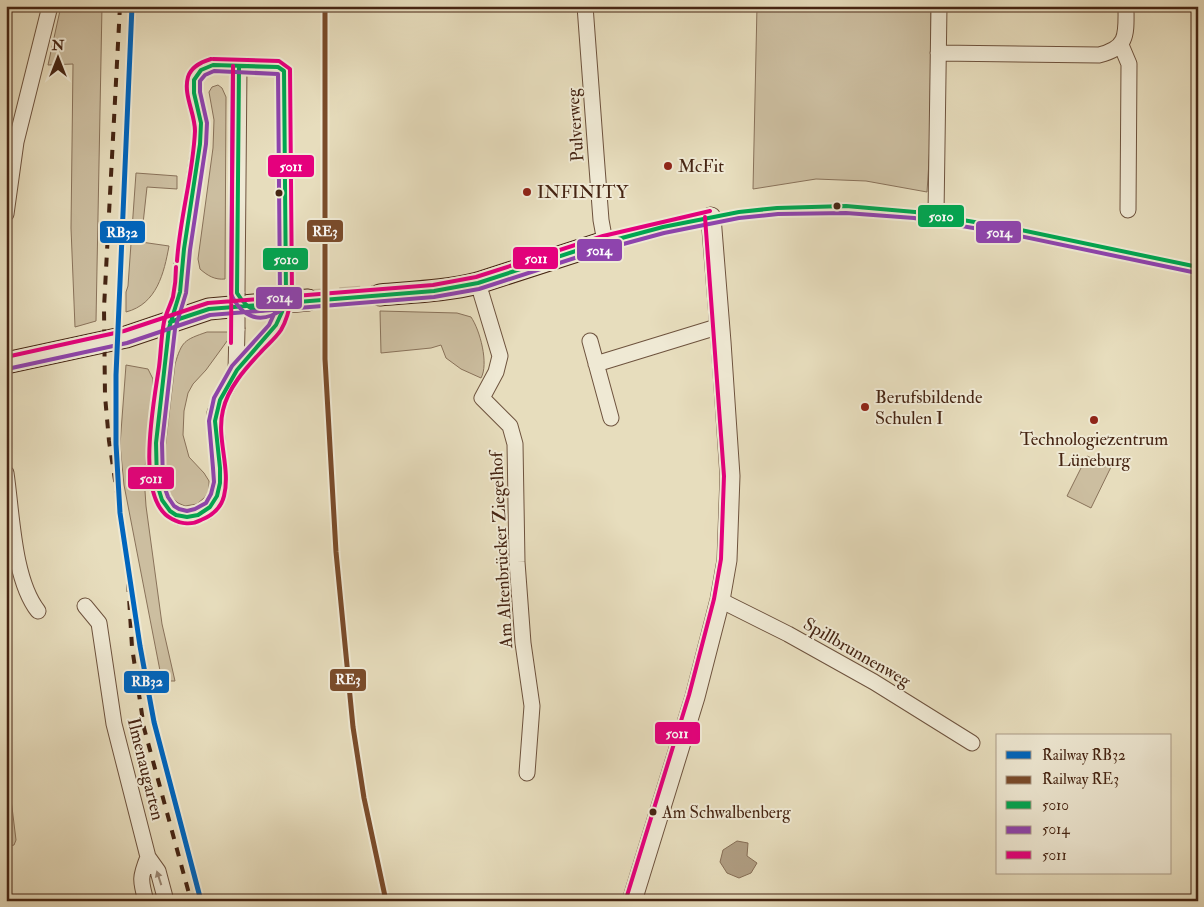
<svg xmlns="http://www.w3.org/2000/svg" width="1204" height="907" font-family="'IM FELL Double Pica',serif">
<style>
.green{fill:#ccbea0;stroke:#89725a}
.water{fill:#b09e83;stroke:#866e56}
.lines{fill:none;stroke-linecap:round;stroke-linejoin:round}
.secondary-tunnel{stroke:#c7b89b;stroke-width:21;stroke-dasharray:21 11;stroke-linecap:butt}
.minor-casing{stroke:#6e533e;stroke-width:17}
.tertiary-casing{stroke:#6e533e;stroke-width:21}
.secondary-casing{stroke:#462513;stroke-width:23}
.minor{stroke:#efe9d4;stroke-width:15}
.tertiary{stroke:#efe9d4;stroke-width:19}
.secondary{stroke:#efe9d4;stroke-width:21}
.rail{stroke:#462513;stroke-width:4;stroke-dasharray:9 9;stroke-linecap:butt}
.minor-bridge-casing{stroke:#6e533e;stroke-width:17;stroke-linecap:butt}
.minor-bridge{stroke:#efe9d4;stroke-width:15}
.bus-1-casing{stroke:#efe9d4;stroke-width:8}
.bus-2-casing{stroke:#efe9d4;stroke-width:8}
.bus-3-casing{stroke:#efe9d4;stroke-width:8}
.bus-1{stroke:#00a651;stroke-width:4}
.bus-2{stroke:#8e44ad;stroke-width:4}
.bus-3{stroke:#e5007d;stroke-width:4}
.rail-1-casing{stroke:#efe9d4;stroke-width:9}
.rail-2-casing{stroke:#efe9d4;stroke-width:9}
.rail-1{stroke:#0065bd;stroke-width:5}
.rail-2{stroke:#7a4b2a;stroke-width:5}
.oneway{fill:#9a8774}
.poi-dot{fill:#8f2418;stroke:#efe9d4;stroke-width:2}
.bus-dot{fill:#462513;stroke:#efe9d4;stroke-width:2}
.labels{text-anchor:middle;stroke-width:4;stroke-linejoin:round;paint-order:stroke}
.bus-label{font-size:17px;fill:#462513;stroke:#efe9d4;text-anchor:start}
.street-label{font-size:18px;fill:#462513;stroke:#efe9d4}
.poi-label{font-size:18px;fill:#462513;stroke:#efe9d4;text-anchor:start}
.line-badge{stroke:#efe9d4;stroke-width:2}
.badge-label{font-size:14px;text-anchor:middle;font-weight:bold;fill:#fff}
</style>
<rect width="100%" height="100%" fill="#e7ddbd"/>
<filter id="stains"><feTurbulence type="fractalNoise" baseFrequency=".004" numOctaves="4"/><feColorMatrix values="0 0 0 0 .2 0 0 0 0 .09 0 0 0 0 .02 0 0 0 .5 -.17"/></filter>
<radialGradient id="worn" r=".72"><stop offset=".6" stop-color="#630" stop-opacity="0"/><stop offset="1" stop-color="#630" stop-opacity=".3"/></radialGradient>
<!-- green -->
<path class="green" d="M61 6H102L96 321 75 327 71 228 73 64 48 65Z
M757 6H931L930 146 927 192 866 181 816 179 753 189Z
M218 85 222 88 226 97 225 279C215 280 208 276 200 269L198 259 213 148 214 120 209 92 212 87Z
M136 173 177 176V189L147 187 141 242 169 246C164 273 157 304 126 312V292L128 286Z
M380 311 457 313 471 317C480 330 489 364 481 378L461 369 446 358 441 345 431 348 381 353Z
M207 332H229L230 337 206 370 193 384 188 393 184 411 183 435 189 457 204 473 209 481V492L204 498 197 504 185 506 178 503 171 497 165 487 163 466 175 364C182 341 184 340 207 332Z
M126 365 148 369 153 379 152 409 144 476 146 506 162 624 175 681H162L124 485 120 445Z
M1087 456 1111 467 1091 508 1067 496Z
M6 758 16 840 14 845 6 847Z"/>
<!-- water -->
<path class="water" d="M737 841 748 843 747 856 757 863 751 873 739 878 727 873 720 862 723 850Z"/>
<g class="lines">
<!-- secondary-tunnel -->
<path class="secondary-tunnel" d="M308 300 380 295"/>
<defs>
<path id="minor" d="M585 6 596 154 601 220 605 242
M1121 45 1129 64 1128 210
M938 53 1099 55C1129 48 1126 33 1126 6
M6 214 16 142 50 6
M936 214 939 6
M478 283 500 356 496 372 482 398 510 426 515 444 517 562 523 643 532 706 527 773
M237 329 236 371 220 400 215 413 220 483 218 494 214 505 206 512 188 517H179L173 513 167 508 159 492 155 467 156 440 170 322 179 297 182 262 199 147 201 126 195 99 194 79 198 72 205 67 213 65 239 66 237 293
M590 341 611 418
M596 364 720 326
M6 473C12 513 13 579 38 611
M720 600 788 634 874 682 972 743
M85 606 99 623 114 724 148 857 158 871 166 901
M146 901C140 880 140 877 148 857"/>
<path id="tertiary" d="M632 901 695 697 720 600 727 560 730 476 721 342 711 217"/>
<path id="secondary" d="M380 295C414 292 446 291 478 283L605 242
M6 363 126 337 209 309 308 300"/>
</defs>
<!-- minor casing -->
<use href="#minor" class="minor-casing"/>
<!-- tertiary casing -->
<use href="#tertiary" class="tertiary-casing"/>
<!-- secondary casing -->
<use href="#secondary" class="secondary-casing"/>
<!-- minor -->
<use href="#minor" class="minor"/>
<!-- tertiary -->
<use href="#tertiary" class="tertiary"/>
<!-- secondary -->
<use href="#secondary" class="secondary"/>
<!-- rail -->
<path class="rail" d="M120 6 104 308 105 396 109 441 120 513
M126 547 132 647 144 728 191 901"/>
<defs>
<path id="minor-bridge" d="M237 329V293"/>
</defs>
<!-- minor-bridge casing -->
<use href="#minor-bridge" class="minor-bridge-casing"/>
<!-- minor-bridge -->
<use href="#minor-bridge" class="minor-bridge"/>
<defs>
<path id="bus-1" d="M213 65 278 67 284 71 286 294 282 312 276 325 237 370 220 400 215 421 220 468V483L217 496 210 507 198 515 187 517 176 515 170 511 162 500 157 484 156 443 169 328 180 292 184 249 200 144 201 123 194 93V80L201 70Z
M239 66 278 67 284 71 286 294C268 315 252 318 237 293Z
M170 322 209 309 434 291 478 283 588 247 663 227 739 212 777 208 846 206 915 212 1016 229 1198 267"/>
<path id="bus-2" d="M233 66 231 294C242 318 261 325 283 309
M214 71 278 74 280 293 276 310 269 325 232 366 214 398 209 421 213 468 214 482 211 494 206 503 195 509 187 511 179 509 174 506 168 497 163 483 162 443 175 329 186 293 190 250 206 144 207 123 200 92V81L205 75Z
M7 369 127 343 210 315 434 297 479 289 590 253 664 233 739 218 778 214 846 213 914 218 1015 235 1197 273"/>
<path id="bus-3" d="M177 261C180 217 193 175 195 131 195 113 183 95 188 77 191 67 201 62 211 59
M176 267C176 277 175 287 173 297 170 306 166 313 164 322 161 337 161 352 159 367 154 402 134 500 172 519 181 524 192 525 201 520 211 516 221 508 224 496 231 468 216 438 223 410 228 388 245 369 260 353 267 345 275 339 281 330 287 320 290 307 292 295L290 69 279 61 213 59
M231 343 233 66
M6 357 124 331 208 303 433 285 476 277 603 236 710 211
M626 899 689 695 714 599 721 559 724 476 705 217"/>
</defs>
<!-- bus-1 casing -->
<use href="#bus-1" class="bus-1-casing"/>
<!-- bus-2 casing -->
<use href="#bus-2" class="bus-2-casing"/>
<!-- bus-3 casing -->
<use href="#bus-3" class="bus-3-casing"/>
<!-- bus-1 -->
<use href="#bus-1" class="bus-1"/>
<!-- bus-2 -->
<use href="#bus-2" class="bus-2"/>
<!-- bus-3 -->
<use href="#bus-3" class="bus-3"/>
<defs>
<path id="rail-1" d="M132 6 116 375V444L120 513 140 646 154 722 201 901"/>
<path id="rail-2" d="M325 6V359L336 552 353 727 364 798 386 901"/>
</defs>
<!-- rail-1 casing -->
<use href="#rail-1" class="rail-1-casing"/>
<!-- rail-2 casing -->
<use href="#rail-2" class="rail-2-casing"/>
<!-- rail-1 -->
<use href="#rail-1" class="rail-1"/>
<!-- rail-2 -->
<use href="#rail-2" class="rail-2"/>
</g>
<!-- one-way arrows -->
<defs><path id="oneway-solid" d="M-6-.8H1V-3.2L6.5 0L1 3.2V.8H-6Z" transform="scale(1.25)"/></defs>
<use class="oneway" href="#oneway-solid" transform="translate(159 878) rotate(-108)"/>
<!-- markers -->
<g class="poi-dot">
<circle cx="668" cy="166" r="5"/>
<circle cx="527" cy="192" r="5"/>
<circle cx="865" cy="407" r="5"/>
<circle cx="1094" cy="420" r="5"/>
</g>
<g class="bus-dot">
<circle cx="279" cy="193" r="4.5"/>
<circle cx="837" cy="206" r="4.5"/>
<circle cx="653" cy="812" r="4.5"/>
</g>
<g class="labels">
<!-- bus labels -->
<g class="bus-label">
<text x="662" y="818">Am Schwalbenberg</text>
</g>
<!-- street labels -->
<g class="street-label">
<text transform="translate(575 125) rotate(-94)" y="6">Pulverweg</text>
<text transform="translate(501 550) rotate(-93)" y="6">Am Altenbrücker Ziegelhof</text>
<text transform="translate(857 652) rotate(30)" y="6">Spillbrunnenweg</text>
<text transform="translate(146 769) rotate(76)" y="6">Ilmenaugarten</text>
</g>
<!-- poi labels -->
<g class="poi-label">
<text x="678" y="172">McFit</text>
<text x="537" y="198">INFINITY</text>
<text x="875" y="403">Berufsbildende<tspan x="875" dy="21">Schulen I</tspan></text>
<text x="1094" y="445" text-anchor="middle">Technologiezentrum<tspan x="1094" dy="21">Lüneburg</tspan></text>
</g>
</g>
<g class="line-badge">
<rect x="267" y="154" width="48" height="24" rx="5" fill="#e5007d"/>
<rect x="917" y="204" width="48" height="24" rx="5" fill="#00a651"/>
<rect x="306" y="219" width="38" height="24" rx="5" fill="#7a4b2a"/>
<rect x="99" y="220" width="47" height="24" rx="5" fill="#0065bd"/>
<rect x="975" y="220" width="47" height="24" rx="5" fill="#8e44ad"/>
<rect x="576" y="238" width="47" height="24" rx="5" fill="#8e44ad"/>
<rect x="512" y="246" width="47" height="24" rx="5" fill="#e5007d"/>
<rect x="262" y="247" width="47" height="24" rx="5" fill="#00a651"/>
<rect x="255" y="286" width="48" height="24" rx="5" fill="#8e44ad"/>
<rect x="127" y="466" width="48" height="24" rx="5" fill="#e5007d"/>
<rect x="329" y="668" width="38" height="24" rx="5" fill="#7a4b2a"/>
<rect x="123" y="670" width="47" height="24" rx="5" fill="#0065bd"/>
<rect x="654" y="721" width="47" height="24" rx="5" fill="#e5007d"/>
</g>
<g class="badge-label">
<text x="291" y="171">5011</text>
<text x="941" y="221">5010</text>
<text x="325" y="236">RE3</text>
<text x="122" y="237">RB32</text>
<text x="999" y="237">5014</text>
<text x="599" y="255">5014</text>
<text x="536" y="263">5011</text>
<text x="286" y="264">5010</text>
<text x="279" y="302">5014</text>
<text x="151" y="483">5011</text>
<text x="348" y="684">RE3</text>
<text x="147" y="686">RB32</text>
<text x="677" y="738">5011</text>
</g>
<!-- margin -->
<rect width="1204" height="907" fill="none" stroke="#e7ddbd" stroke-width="25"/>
<rect x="8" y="8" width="1189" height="892" fill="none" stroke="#462513" stroke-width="2.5"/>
<rect x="12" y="12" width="1179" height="882" fill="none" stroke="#462513"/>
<!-- legend -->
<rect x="996" y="734" width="175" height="140" fill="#efe9d4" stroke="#ab9b87"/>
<rect x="1006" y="751" width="25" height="8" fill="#0065bd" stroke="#ab9b87"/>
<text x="1042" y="760" font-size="15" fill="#462513">Railway RB32</text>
<rect x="1006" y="776" width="25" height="8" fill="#7a4b2a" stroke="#ab9b87"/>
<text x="1042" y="784" font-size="15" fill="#462513">Railway RE3</text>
<rect x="1006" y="801" width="25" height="8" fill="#00a651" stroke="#ab9b87"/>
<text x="1042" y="810" font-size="15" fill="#462513">5010</text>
<rect x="1006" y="826" width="25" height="8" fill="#8e44ad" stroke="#ab9b87"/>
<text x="1042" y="834" font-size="15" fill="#462513">5014</text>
<rect x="1006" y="851" width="25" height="8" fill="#e5007d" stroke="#ab9b87"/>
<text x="1042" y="860" font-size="15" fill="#462513">5011</text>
<!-- north arrow -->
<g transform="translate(58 58)" stroke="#efe9d4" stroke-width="4" paint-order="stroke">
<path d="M0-4L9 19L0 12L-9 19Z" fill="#462513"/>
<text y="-8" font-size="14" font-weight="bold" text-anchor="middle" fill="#462513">N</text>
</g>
<rect width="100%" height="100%" filter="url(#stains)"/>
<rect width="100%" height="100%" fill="url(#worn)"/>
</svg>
